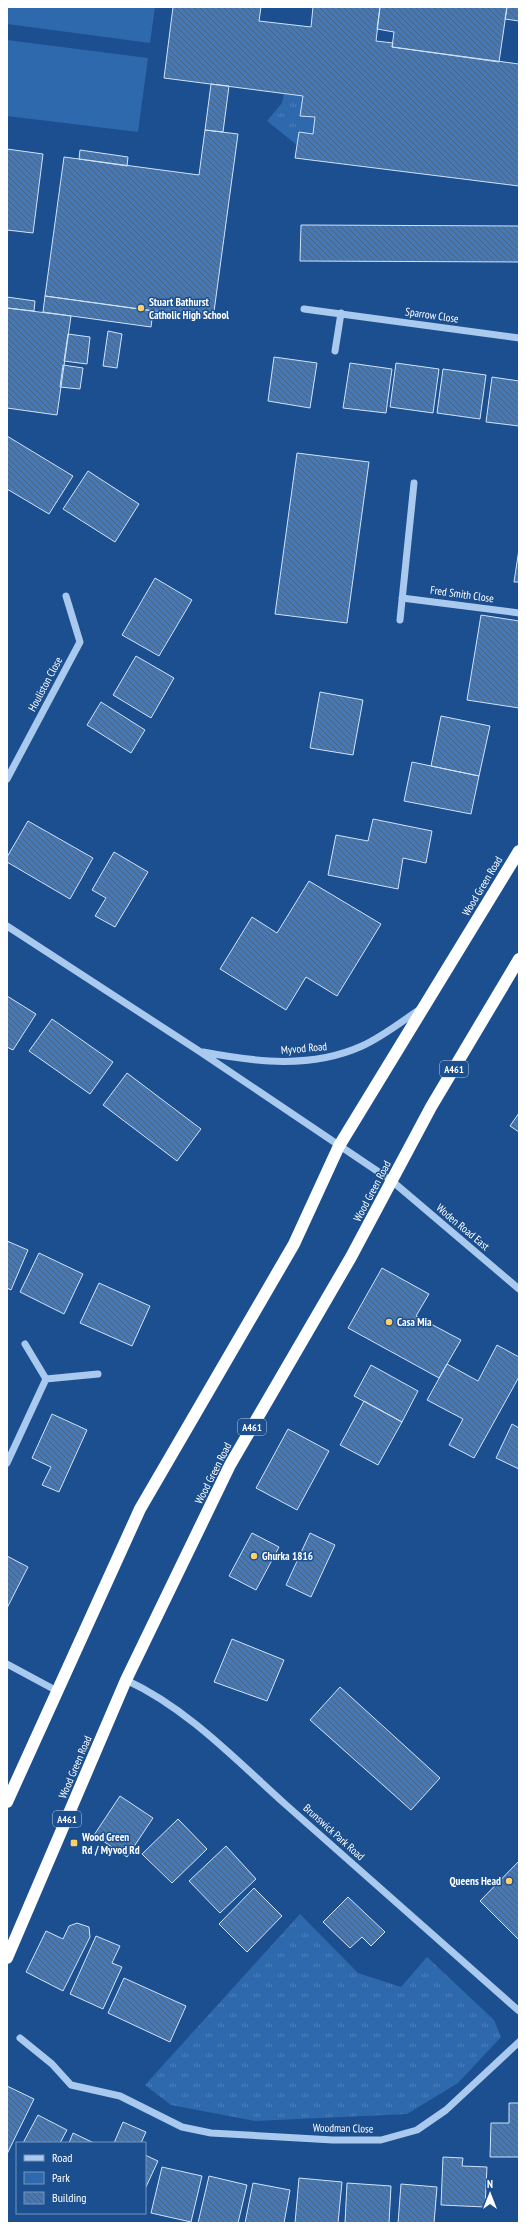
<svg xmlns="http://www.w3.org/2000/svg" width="526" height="2230" font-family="'PT Sans Narrow',sans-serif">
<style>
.grass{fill:url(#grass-tufts)}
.park{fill:#2e69ad}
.building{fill:url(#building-back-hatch);stroke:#cfe3fa}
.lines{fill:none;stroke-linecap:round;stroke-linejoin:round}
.minor{stroke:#a9c9ee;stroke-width:7}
.highway{stroke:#fff;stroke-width:12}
.poi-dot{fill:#ffd166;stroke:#1b4f8f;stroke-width:1.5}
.labels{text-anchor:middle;stroke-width:3;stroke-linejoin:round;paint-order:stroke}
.shield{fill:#1b4f8f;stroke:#bbcadd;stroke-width:1}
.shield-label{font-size:10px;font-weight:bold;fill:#fff}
.poi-label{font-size:11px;font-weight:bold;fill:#fff;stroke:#1b4f8f;text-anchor:start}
.street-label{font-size:11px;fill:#fff;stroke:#1b4f8f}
</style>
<defs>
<pattern id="grass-tufts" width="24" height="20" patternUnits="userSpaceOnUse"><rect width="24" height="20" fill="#2e69ad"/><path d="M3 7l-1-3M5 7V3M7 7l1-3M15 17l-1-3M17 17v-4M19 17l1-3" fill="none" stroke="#4d80b9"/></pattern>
<pattern id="building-back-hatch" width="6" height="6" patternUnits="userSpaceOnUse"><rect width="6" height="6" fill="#4478b7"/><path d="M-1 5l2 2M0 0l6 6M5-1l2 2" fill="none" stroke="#486282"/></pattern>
</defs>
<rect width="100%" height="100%" fill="#1b4f8f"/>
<!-- grass -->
<path class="grass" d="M284 94 303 96 300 115 315 117 313 134 299 132 297 145 267 121 282 103Z
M300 1914 358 1973 401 1987 427 1957 494 2020 501 2037 458 2083 407 2114 255 2121 171 2105 145 2085Z"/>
<!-- park -->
<path class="park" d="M7 7H155L150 43 7 24Z
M7 40 148 58 138 132 7 116Z"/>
<!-- building -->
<path class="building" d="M173 7H261L259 21 311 27 313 7H380L376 41 393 43 392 47 519 64V186L295 158 299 132 313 134 315 117 300 116 303 96 164 78Z
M380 7H507L499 62 392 47 394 32 377 29Z
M507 7H519V21L505 19Z
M211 84 229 86 223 132 205 130Z
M205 130 238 134 213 319 45 296 64 157 199 175Z
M7 149 43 154 33 233 7 230Z
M80 150 128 157 127 166 79 159Z
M301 225 519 226V262L300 261Z
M45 296 153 311 151 327 43 312Z
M7 297 35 301 34 311 7 308Z
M7 308 71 316 57 415 7 408Z
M108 331 122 334 117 368 103 366Z
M68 334 90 337 87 364 64 361Z
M274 357 317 363 310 408 268 401Z
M350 363 392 369 386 413 343 408Z
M396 363 439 369 433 413 390 407Z
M63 365 83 368 80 389 60 387Z
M443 369 486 375 480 419 437 413Z
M492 377 519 381V426L486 422Z
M7 436 73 476 49 514 7 489Z
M297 453 369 462 347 623 275 614Z
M88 471 139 504 115 542 63 509Z
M519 549V582H514Z
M155 578 192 600 159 656 122 635Z
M481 615 519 621V708L467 700Z
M136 656 174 678 151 718 113 695Z
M320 692 363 700 353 755 310 748Z
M101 702 145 730 131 753 87 725Z
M441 716 490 726 479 776 431 766Z
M412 762 479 776 471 814 404 801Z
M373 819 432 831 426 863 403 858 398 889 328 875 336 835 368 841Z
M28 821 93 858 70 899 7 862V857Z
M114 852 148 872 115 927 95 916 106 898 92 890Z
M309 881 381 924 337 996 306 977 286 1010 220 969 252 917 277 933Z
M7 996 36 1014 13 1050 7 1047Z
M52 1019 113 1062 90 1094 29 1051Z
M127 1073 201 1129 177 1161 103 1105Z
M519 1113V1132L510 1126Z
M7 1241 28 1250 11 1290 7 1288Z
M39 1253 83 1274 64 1314 20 1292Z
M382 1268 429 1294 416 1316 461 1340 439 1378 348 1328Z
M99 1283 150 1306 132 1346 80 1323Z
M497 1345 519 1357V1377L474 1458 449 1445 463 1419 427 1400 447 1364 478 1381Z
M371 1365 418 1391 402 1422 354 1396Z
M364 1401 402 1422 378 1465 340 1445Z
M52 1414 87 1430 59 1492 42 1485 51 1467 32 1458Z
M512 1424 519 1428V1469L496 1458Z
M288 1429 329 1451 297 1510 256 1488Z
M252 1533 279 1547 256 1590 229 1576Z
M310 1533 335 1545 311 1597 286 1585Z
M7 1556 28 1567 7 1608Z
M232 1639 284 1660 267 1701 214 1682Z
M340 1687 440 1778 411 1810 310 1720Z
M120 1796 153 1818 127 1857 94 1835Z
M178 1819 207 1849 172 1883 142 1854Z
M226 1846 256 1879 220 1913 189 1881Z
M519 1861V1940L480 1901Z
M254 1888 282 1916 247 1952 219 1924Z
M348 1897 385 1932 371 1946 362 1937 350 1948 323 1922Z
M77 1923 89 1927 90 1937 63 1991 26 1972 46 1931 63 1939 69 1926Z
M96 1936 120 1946 112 1963 122 1967 103 2009 70 1994Z
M124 1978 186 2006 170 2042 108 2013Z
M7 2086 34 2099 7 2154Z
M509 2103H519V2157H490L491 2123H509Z
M38 2115 67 2130 60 2143H23Z
M123 2122 146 2132 141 2143H114Z
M73 2133 94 2143H69Z
M145 2155 158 2161 145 2189Z
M443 2157 463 2158 462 2166 487 2167 485 2207 441 2205Z
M162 2167 202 2176 191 2222 151 2213Z
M209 2176 247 2185 238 2223H198Z
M299 2178 342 2182 338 2223H295Z
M253 2183 290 2190 284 2223H245Z
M347 2183 391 2186 389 2223H345Z
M401 2184 437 2187 434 2223H398Z"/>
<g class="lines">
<!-- minor -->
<path class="minor" d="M304 309 519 338
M335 351 341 313
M402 598 519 613
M400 620 414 483
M7 779 80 642 66 596
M7 926 199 1051 392 1181 519 1289
M203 1052C256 1062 311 1069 362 1046 382 1037 401 1022 419 1010
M25 1344 46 1379
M46 1379 98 1374
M7 1463 46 1379
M7 1664 59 1692
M126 1680C187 1708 236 1760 285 1804 363 1873 441 1942 519 2011
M20 2038 52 2064 71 2085 120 2096 182 2127 211 2133 333 2140H381L417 2130 446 2110 519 2042"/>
<!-- highway -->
<path class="highway" d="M7 1802 140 1509 294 1244 339 1146 519 851
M7 1958 126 1680 230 1465 351 1257 431 1107 519 959"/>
</g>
<!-- markers -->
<g class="poi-dot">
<circle cx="141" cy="308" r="4"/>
<circle cx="389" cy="1322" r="4"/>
<circle cx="254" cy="1556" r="4"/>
<rect x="70" y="1839" width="8" height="8" rx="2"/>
<circle cx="509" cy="1881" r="4"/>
</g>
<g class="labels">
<!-- shield labels -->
<g class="shield">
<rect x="440" y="1061" width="28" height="16" rx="3"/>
<rect x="238" y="1419" width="28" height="16" rx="3"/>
<rect x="53" y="1811" width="28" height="16" rx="3"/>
</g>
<g class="shield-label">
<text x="454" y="1073">A461</text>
<text x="252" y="1431">A461</text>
<text x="67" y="1823">A461</text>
</g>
<!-- poi labels -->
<g class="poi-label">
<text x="149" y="306">Stuart Bathurst<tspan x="149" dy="13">Catholic High School</tspan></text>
<text x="397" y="1326">Casa Mia</text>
<text x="262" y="1560">Ghurka 1816</text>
<text x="82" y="1841">Wood Green<tspan x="82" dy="13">Rd / Myvod Rd</tspan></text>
<text x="501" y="1885" text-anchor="end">Queens Head</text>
</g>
<!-- street labels -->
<g class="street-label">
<text transform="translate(432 315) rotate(8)" y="4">Sparrow Close</text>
<text transform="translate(462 594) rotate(8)" y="4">Fred Smith Close</text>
<text transform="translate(45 684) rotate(-62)" y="4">Houliston Close</text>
<text transform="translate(482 886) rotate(-59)" y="4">Wood Green Road</text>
<text transform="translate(304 1048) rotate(-5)" y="4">Myvod Road</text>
<text transform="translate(372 1191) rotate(-62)" y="4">Wood Green Road</text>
<text transform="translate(463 1227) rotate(40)" y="4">Woden Road East</text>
<text transform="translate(213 1473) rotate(-63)" y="4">Wood Green Road</text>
<text transform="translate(75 1767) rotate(-67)" y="4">Wood Green Road</text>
<text transform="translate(334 1832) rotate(42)" y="4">Brunswick Park Road</text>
<text transform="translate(343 2128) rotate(1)" y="4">Woodman Close</text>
</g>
</g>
<!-- border -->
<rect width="526" height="2230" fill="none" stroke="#ffffff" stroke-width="16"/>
<!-- legend -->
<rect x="16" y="2142" width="130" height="72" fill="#1b4f8f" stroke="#7695bc"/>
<rect x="24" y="2155" width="20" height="6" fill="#a9c9ee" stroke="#7695bc"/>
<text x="52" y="2162" font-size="12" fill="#ffffff">Road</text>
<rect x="24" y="2172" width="20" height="12" fill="#2e69ad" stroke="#7695bc"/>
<text x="52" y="2182" font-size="12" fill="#ffffff">Park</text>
<rect x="24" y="2192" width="20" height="12" fill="url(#building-back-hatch)" stroke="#7695bc"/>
<text x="52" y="2202" font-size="12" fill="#ffffff">Building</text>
<!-- north arrow -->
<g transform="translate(490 2194)" stroke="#1b4f8f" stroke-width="3" paint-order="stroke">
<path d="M0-3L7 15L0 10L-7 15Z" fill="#ffffff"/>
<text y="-6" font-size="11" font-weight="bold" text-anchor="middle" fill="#ffffff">N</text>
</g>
</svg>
